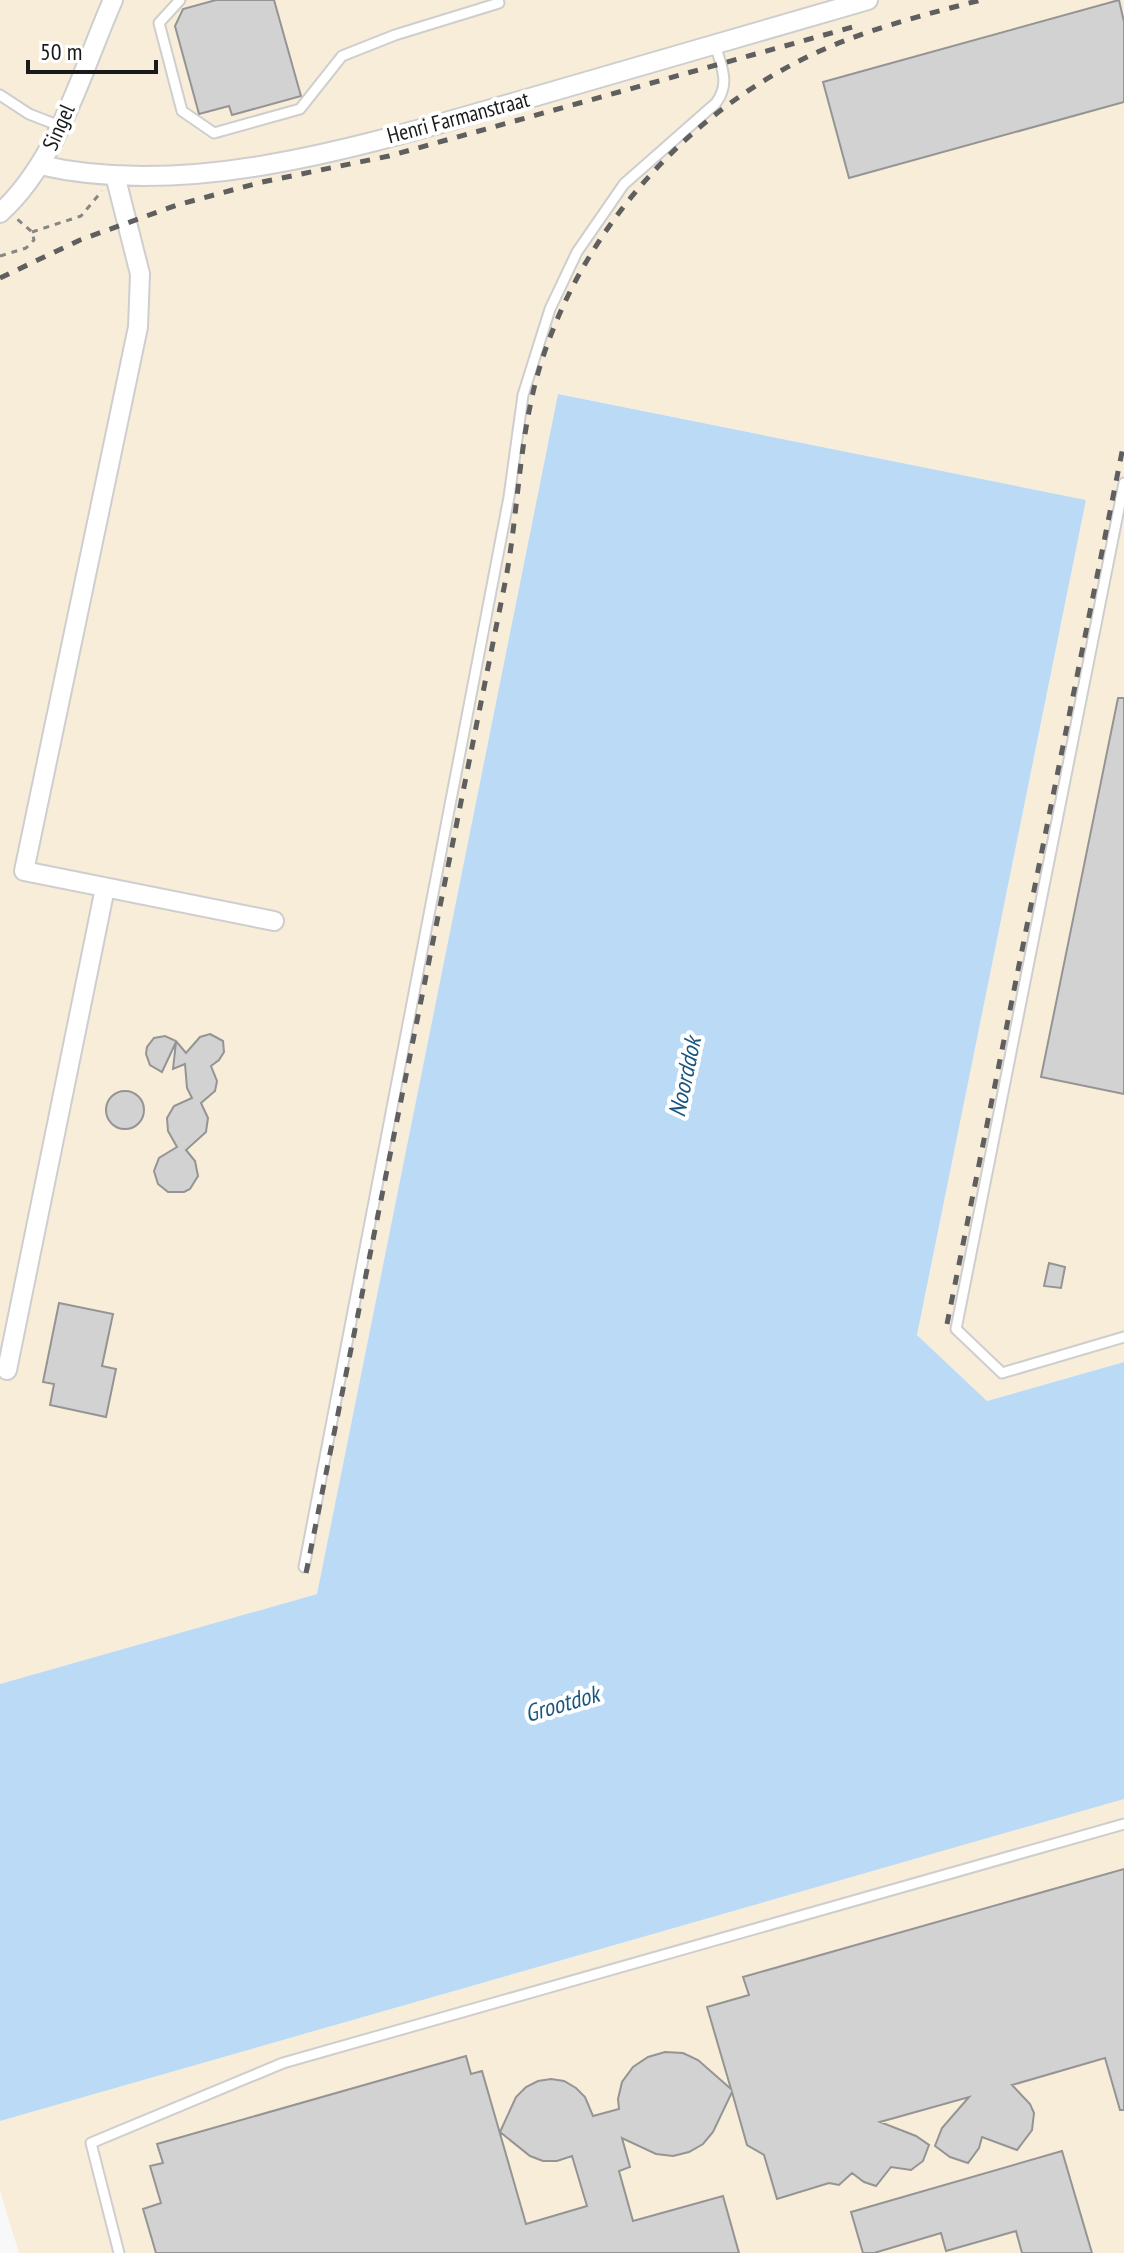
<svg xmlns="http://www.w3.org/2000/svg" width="1124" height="2253" font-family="'PT Sans Narrow',sans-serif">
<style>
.industrial{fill:#f8edd8}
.water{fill:#bbdaf6}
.building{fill:#d3d2d2;stroke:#959495;stroke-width:2}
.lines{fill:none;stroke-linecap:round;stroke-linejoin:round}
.service-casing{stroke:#cececf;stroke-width:13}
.minor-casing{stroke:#cececf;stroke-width:22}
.path{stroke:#868687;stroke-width:3;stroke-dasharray:6 6;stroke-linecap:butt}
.service{stroke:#fff;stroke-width:9}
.minor{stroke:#fff;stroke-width:18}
.rail{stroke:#5f5f60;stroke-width:5;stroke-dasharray:10 10;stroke-linecap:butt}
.labels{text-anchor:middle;stroke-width:8;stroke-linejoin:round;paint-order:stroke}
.street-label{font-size:22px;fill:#1a1a1b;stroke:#fff}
.water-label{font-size:24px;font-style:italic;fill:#195682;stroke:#fff}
</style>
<rect width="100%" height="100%" fill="#f8f8f9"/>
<!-- industrial -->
<path class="industrial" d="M0 0H1124V1362L987 1401 917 1335 1086 500 558 394 317 1594 0 1684Z
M1124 1799V2253H19L0 2191V2121Z"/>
<!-- water -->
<path class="water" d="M558 394 1086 500 917 1335 987 1401 1124 1362V1799L0 2121V1684L317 1594Z"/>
<!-- building -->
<path class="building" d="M216 0H274L301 96 232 115 229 106 199 114 175 26 183 9Z
M1119 0 1124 22V102L849 178 823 82Z
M1118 698H1124V1094L1041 1077Z
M210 1034 223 1041 224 1052 219 1060 211 1066 217 1081 215 1091 201 1103 208 1118 206 1132 186 1150 195 1161 198 1176 190 1189 184 1192H168L158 1184 154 1171 159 1158 177 1147 168 1131 167 1118 174 1106 192 1098 187 1088 185 1064 173 1069 176 1042 162 1072 150 1065 146 1054 147 1047 154 1038 165 1036 176 1041 186 1053 200 1037Z
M106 1110a19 19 0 1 1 38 0a19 19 0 1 1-38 0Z
M1049 1263 1065 1267 1061 1288 1044 1286Z
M59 1303 113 1314 102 1366 116 1369 106 1417 50 1405 54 1384 43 1382Z
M1124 1869V2110H1120L1105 2058 1012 2085 1030 2104 1034 2113 1032 2130 1017 2150 982 2137 979 2148 968 2163 950 2157 935 2146 942 2128 969 2097 880 2122 916 2136 929 2145 923 2161 911 2170 891 2167 876 2186 864 2182 852 2173 839 2185 829 2183 777 2199 764 2155 747 2145 732 2092 713 2132 703 2144 689 2152 673 2156 656 2154 622 2138 630 2167 619 2171 633 2221 723 2196 739 2253H156L143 2209 161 2203 150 2166 163 2163 157 2144 466 2056 471 2074 482 2071 526 2224 587 2206 572 2156 557 2161H543L530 2156 500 2132 516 2097 526 2087 538 2081 551 2079 564 2081 576 2088 585 2097 593 2116 619 2109 618 2099 622 2082 633 2067 648 2057 665 2052 683 2053 698 2060 731 2089 707 2007 749 1995 743 1977Z
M1062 2151 1092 2253H1022L1016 2231 946 2251 941 2233 874 2253H863L851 2212Z"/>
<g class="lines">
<defs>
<path id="service" d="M180 0 159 23 182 111 214 133 300 109 342 56 395 35 499 3 498 0
M0 95 29 114 60 126
M1124 483 956 1329 1002 1373 1124 1337
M304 1567 509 497 523 395 550 309 577 252 624 184 716 103C731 82 721 67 715 44
M119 2253 91 2143 283 2063 1124 1824"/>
<path id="minor" d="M40 165C195 201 374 142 523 100 638 67 753 33 868 0
M115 175 140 274 138 327 24 871 274 921
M0 213C58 161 82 70 113 0
M7 1370 105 888"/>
</defs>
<!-- service casing -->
<use href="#service" class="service-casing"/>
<!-- minor casing -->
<use href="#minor" class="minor-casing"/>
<!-- path -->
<path class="path" d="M32 232 81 216 102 191
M0 256 26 248 34 240 32 232 16 218"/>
<!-- service -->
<use href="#service" class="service"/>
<!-- minor -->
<use href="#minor" class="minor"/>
<!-- rail -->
<path class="rail" d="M0 278 80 240 177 205 262 182 389 156 860 25
M947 1324 1124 442
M306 1573 506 578C519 507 519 433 541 363 584 227 689 110 820 51 871 28 927 14 981 0"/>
</g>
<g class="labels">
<!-- street labels -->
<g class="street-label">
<text transform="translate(458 117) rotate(-15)" y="8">Henri Farmanstraat</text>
<text transform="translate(58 127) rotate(-66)" y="8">Singel</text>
</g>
<!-- water labels -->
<g class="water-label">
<text transform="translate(685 1077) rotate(-78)" y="8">Noorddok</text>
<text transform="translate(562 1704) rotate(-16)" y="8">Grootdok</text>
</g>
</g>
<!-- scale -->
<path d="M28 60v12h128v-12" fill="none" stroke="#1a1a1b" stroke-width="4"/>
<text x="40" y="60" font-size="24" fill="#1a1a1b" stroke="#ffffff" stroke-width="6" paint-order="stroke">50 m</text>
</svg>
